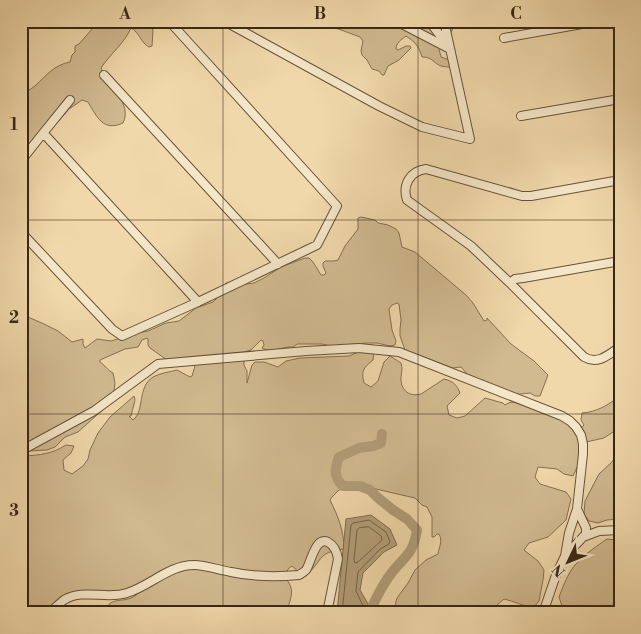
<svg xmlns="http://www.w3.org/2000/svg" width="641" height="634" font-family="'Libre Bodoni',serif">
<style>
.green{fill:#d1ba90;stroke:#847052}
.water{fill:#b19c77;stroke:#816d4f}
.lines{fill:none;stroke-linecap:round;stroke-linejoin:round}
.shore{stroke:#746246;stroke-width:1}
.river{stroke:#b19c77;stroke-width:10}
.minor-casing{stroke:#66533a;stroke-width:10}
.minor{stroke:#f5e6c8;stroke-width:8}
.grid{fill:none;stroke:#382714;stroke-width:1;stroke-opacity:0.55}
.neatline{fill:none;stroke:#382714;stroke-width:2}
.grid-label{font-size:16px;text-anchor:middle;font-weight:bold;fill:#382714}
</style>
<rect width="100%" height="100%" fill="#f0d8aa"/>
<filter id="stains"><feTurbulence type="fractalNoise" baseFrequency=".004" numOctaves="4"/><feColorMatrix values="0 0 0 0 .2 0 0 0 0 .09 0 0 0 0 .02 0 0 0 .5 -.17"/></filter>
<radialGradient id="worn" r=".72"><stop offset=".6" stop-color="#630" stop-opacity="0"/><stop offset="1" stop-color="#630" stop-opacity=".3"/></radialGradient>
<!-- green -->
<path class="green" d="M99 21H145L153 30 152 46 149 47C141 43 139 32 131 28 124 44 110 54 101 68 107 85 133 103 123 123 103 132 97 117 88 102L82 100 69 109 34 149 21 166V95C26 92 31 89 35 86 47 75 54 65 70 62L72 55 75 52V46L79 44Z
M324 21H457L449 36 439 49 441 57 452 61 455 68C451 67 445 67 441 66 433 63 433 57 422 57 418 45 416 43 406 36 401 40 396 43 396 49L398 50 406 46H410L411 48 399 60 388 66 384 75H382L379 71 372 69 367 60 362 55 361 51 363 41 360 37 333 27Z
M361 217 375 220 378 223 388 225 396 229 399 233 402 247 415 252 466 295 473 303 484 321 487 320V318L511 344 534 361 548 375 540 396H535L530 393 511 395 468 375 461 367 453 368 405 350 400 336V329L401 320 399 304 397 303 392 305 389 309 392 330 396 341 395 345 390 346 377 343H367L331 346 322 344H297L293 347C282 346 273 354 262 348L264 345 263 341 261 340 251 350 244 352V365L247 371V383L252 365 255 362H264L278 367 286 361 300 358 349 356 363 350 374 352 373 360C363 368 361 371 364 383L371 387 378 381 384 362 390 356 401 363C403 369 401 373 401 379 401 391 410 397 421 394L444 379C453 381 457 385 460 393L447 406 449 415 457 418 465 416 485 398 503 403 505 405C513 398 521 406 530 407L582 427 584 425 581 420 582 413C597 412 608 405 620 396V437L613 432 604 438 586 442 581 459 573 476 564 474 557 469 538 467 535 477 540 484 566 492 571 499 566 520 548 537 529 543 524 550 538 561 544 570 543 580 539 601 533 608C523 606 514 601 504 599L497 605 491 613H393L397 598 408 583 415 570 426 560 438 554C439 547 443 541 439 534H437L434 537H432V517L427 507 422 505 415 498 367 487H348L339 490 332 497 330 500C338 516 344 531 344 549 316 552 323 562 306 575L301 574 292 566 289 568 284 575C285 578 287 580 289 583 295 592 289 603 286 613H110L109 604C118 597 130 604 140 591L126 593 76 592 47 613H21V455L24 456C40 455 52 454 66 445L74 446 71 453 63 460 64 470 72 474 83 466 88 459 90 450 98 433 110 417 134 396 135 400 131 416H129L133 420C145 411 137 387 153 377 160 373 170 372 177 370L190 377 192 376 195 366 191 363 167 360 150 348 148 345V339L147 338 142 340 138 347 125 349 100 360V362C105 365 108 371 113 373L115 383 114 391 107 406 78 432 65 437 55 447 47 450 28 451 21 448V314L44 324 58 331 72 342 83 339V344L85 348 97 339 111 341 133 334 148 331 166 323 179 321 196 308 213 302 223 292 224 289 223 286 226 283 233 282 241 285 254 283 264 278 281 267 305 258H309L313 262 321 275H324L326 273 323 266V263L325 261H334L338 260 345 246 358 229V218Z
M620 449V519L607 520 598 523 589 521 584 514 585 501 599 474 612 462Z
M607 539 616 540 620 545V613H569L562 606 559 597C562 589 565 581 569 574 575 561 595 547 607 539Z"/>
<!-- water -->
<path class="water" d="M371 515 390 529 397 545 384 552 363 573 360 590 371 609 370 613H337L346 519Z"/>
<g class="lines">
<!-- shore -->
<path class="shore" d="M369 527 381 536 382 540 358 562 355 563 354 560 357 530 359 528Z
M342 613 351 525 353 523 369 520 386 532 390 542 389 544 380 549 358 572 356 591 365 610V613"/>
<!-- river -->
<path class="river" d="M371 609C377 596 384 582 393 571 407 554 413 554 417 530L407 519 393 510 377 497 370 490 360 486H343C333 477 335 468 339 457L359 448 373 446 381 443 382 434"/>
<defs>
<path id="minor" d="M224 21 379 106 422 127 470 139 444 21
M396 21 450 49
M429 21 449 47
M504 38 599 21
M104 75 278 264
M21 93 23 91
M521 116 620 99
M46 136 198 302
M21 161 44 132 70 100
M620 180 531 196H522L426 169C410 171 402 185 407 200L471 246 510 283 584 357C598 365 608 355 620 347
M21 232 112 329 122 336 198 302 317 245 337 206 169 21
M510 283 515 279 523 278 620 261
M21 446 26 448 94 411 158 364 306 351 359 348 399 352 562 416 570 421 576 427 581 435 583 444V454L577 509 569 533 565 556
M583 537 599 531 620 530
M49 613C54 609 59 604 64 600 83 588 107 600 127 593 150 586 169 565 194 565 206 565 218 570 231 572 254 577 276 577 299 575 302 573 303 573 306 570 311 563 315 536 328 542 335 546 337 552 338 559L327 613
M543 613 556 575 565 556 586 534V528L577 509"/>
</defs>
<!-- minor casing -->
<use href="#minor" class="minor-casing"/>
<!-- minor -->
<use href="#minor" class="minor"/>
</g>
<!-- grid -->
<path class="grid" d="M223 21V613M418 21V613M21 220H620M21 414H620"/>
<!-- margin -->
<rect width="641" height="634" fill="none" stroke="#f0d8aa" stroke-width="55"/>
<!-- north arrow -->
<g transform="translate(568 562) rotate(227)" stroke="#f5e6c8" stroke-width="4" paint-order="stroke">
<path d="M0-4L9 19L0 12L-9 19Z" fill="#382714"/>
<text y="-8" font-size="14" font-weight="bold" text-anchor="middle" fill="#382714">N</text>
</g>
<rect x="28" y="28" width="586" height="578" class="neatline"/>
<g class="grid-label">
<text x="125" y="19">A</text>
<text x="320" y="19">B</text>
<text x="516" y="19">C</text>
<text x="14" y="130">1</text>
<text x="14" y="323">2</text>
<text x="14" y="516">3</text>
</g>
<rect width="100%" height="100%" filter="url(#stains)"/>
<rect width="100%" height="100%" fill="url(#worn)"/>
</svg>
